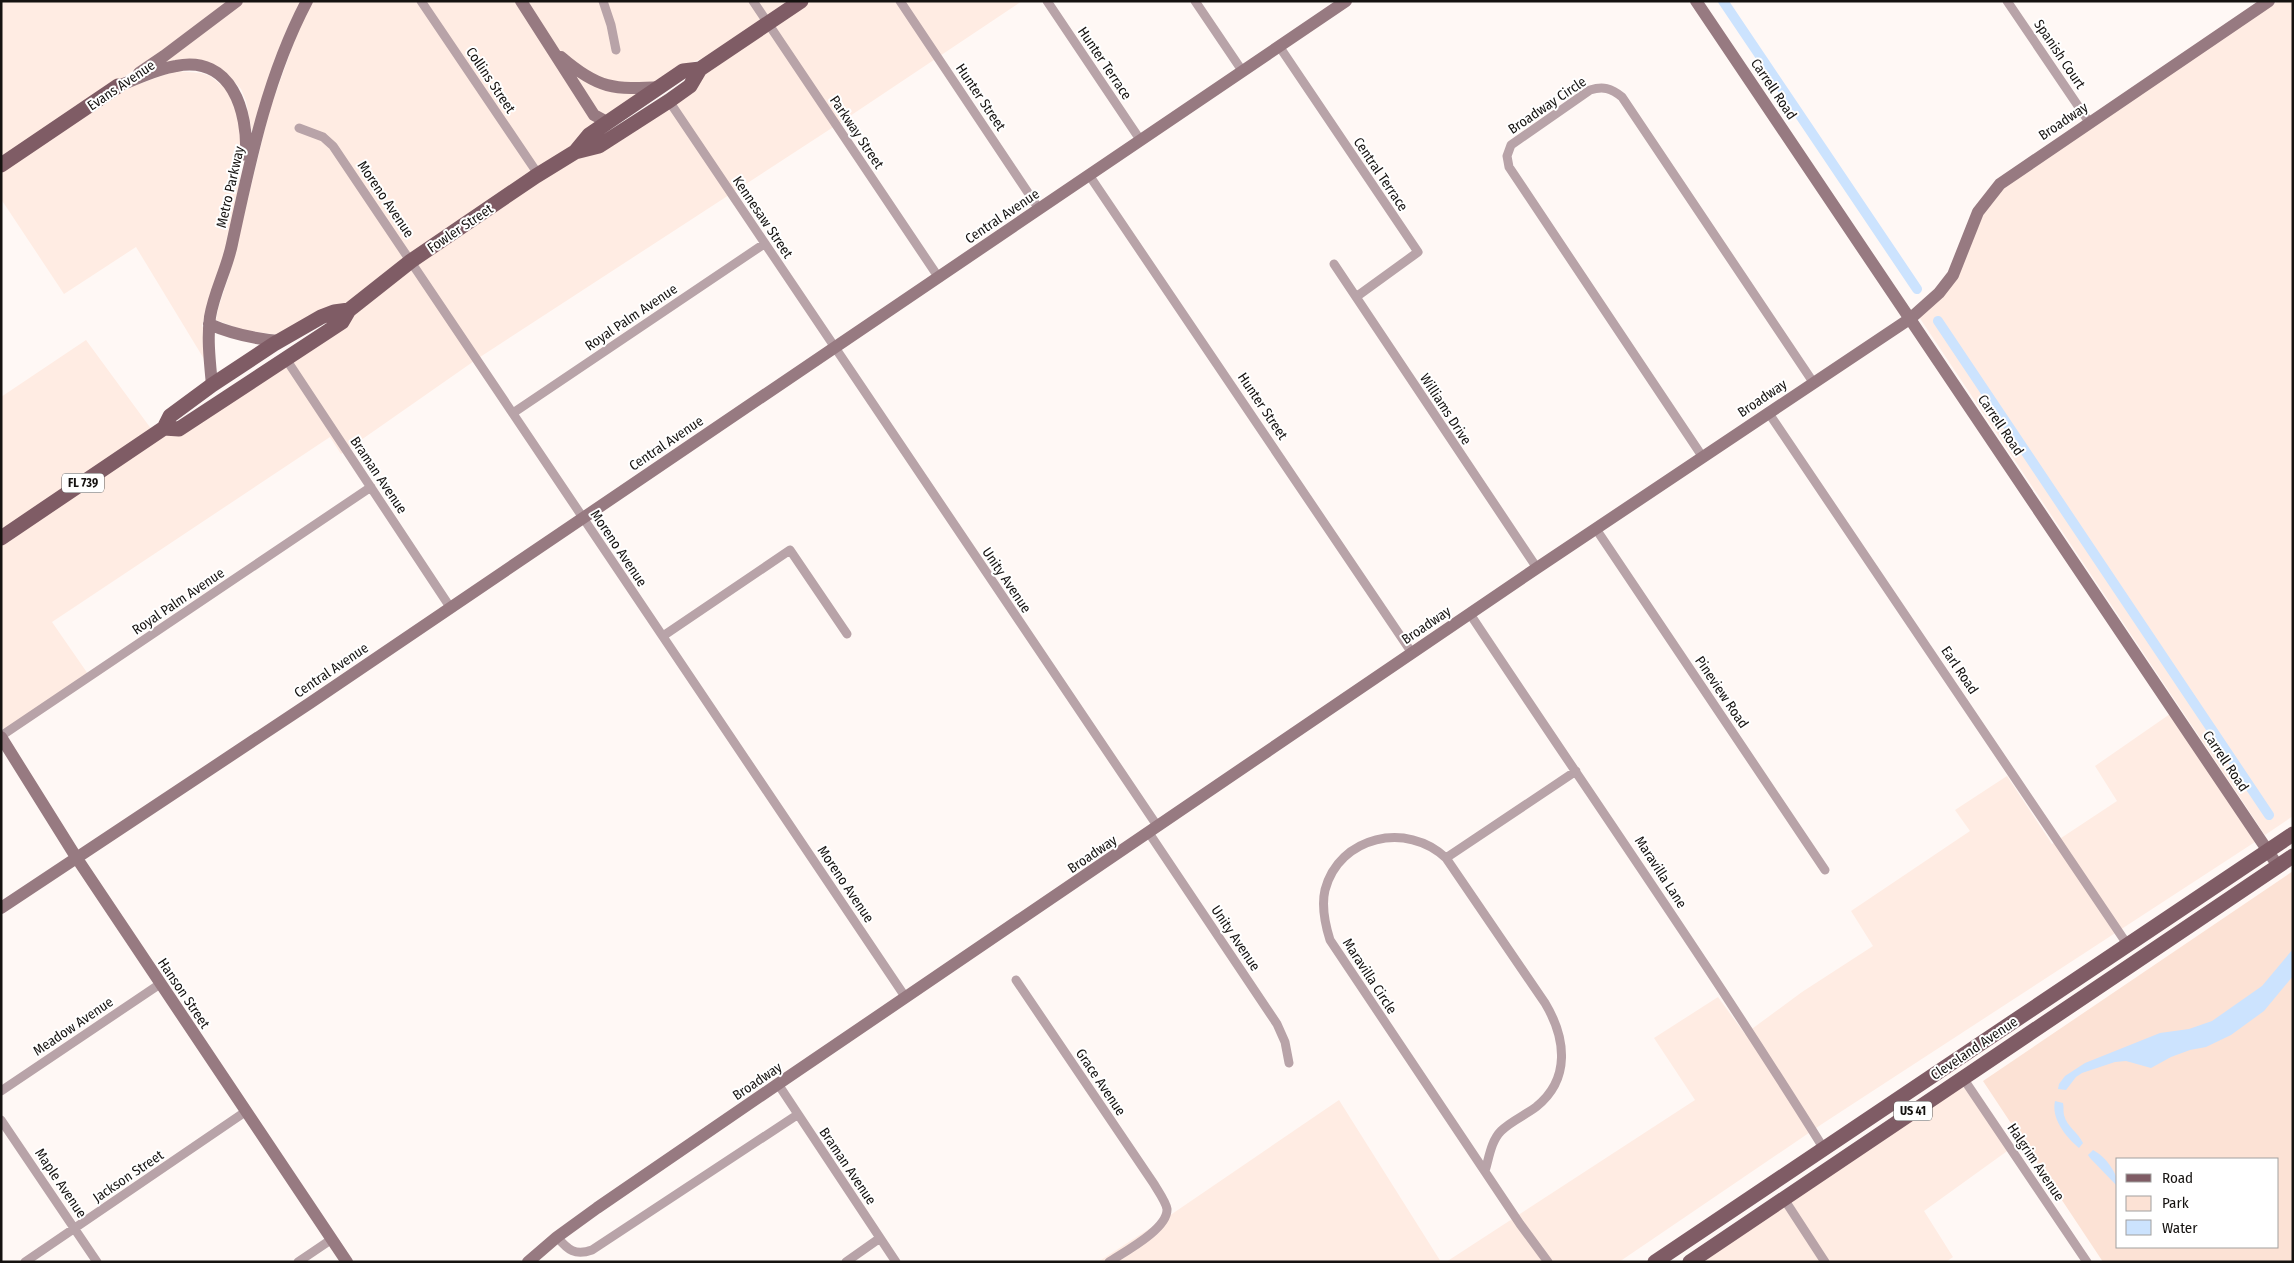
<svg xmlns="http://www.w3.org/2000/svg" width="2294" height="1263" font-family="'Fira Sans Condensed',sans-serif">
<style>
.built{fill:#ffece3}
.green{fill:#fce2d5;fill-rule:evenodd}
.water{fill:#cce3fe}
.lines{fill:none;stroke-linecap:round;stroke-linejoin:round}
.canal{stroke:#cce3fe;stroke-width:10}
.street{stroke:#b8a3a8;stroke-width:9}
.secondary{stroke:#977a81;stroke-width:12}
.primary{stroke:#7f5c65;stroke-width:15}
.labels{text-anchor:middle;stroke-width:4;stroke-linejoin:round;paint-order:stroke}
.shield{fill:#fff;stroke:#5b5958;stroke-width:1}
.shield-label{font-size:12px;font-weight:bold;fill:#151210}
.street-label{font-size:14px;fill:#151210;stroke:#fff}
</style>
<rect width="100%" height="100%" fill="#fff8f5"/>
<!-- built -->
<path class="built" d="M1 1H229L161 52 1 159Z
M245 1H301L289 24 274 62 252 132 246 101 241 89 226 73 194 60 183 59 162 64Z
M313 1H792L706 57 680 67 572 147 348 304 336 306 333 304 279 335 243 330 216 320 218 309 231 269 269 112 299 28Z
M811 1H1022L838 124 477 359 341 454 330 437 52 622 88 674 4 730 1 725V544L164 434 352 315 414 266Z
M2278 1H2293V816L2265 835 1919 317 1958 277 1983 214 2004 188Z
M175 71 201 73 210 76 225 88 236 106 241 142 240 180 226 248 202 326 204 328V359L136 247 64 294 1 199V171L120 91Z
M86 340 152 430 1 531V397Z
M2170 714 2255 842 1822 1124 1619 1262H1446L1695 1100 1654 1038 1718 997 1745 1034 1802 992 1873 946 1851 911 1970 831 1955 810 2007 776 2052 844 2117 801 2095 766Z
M1965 1084 2010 1149 1924 1211 1953 1257 1946 1262H1700Z
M1339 1100 1441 1262H1098L1169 1216Z"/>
<!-- green -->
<path class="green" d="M2293 871V1262H2103L1983 1081ZM2118 1159H2278V1247H2118Z"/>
<!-- water -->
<path class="water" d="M2293 949V976L2264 1011 2231 1035 2206 1047 2190 1050 2171 1057 2151 1068 2126 1061 2115 1062 2082 1073 2076 1077 2066 1090 2058 1089 2059 1084 2065 1076 2085 1063 2160 1033 2189 1029 2212 1021 2262 986Z
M2055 1101 2063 1103C2064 1107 2063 1111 2064 1115 2067 1127 2078 1132 2083 1143L2079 1148C2066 1137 2051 1119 2055 1101Z
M2093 1150C2106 1157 2118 1173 2118 1187L2090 1158 2088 1155Z"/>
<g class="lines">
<!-- canal -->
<path class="canal" d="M1723 1 1917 289
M1938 321 2269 815"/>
<!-- street -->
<path class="street" d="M421 1 538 174
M603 1 611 25 616 50
M753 1 939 278
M900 1 1039 209
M1047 1 1141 141
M1195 1 1243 72
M2007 1 2089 122
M1279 46 1418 252 1356 297
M669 101 1158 827
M299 128 323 137 333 146 906 998
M1089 175 1412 653
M1334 264 1537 568
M286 359 450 607
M1768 412 2127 944
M513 413 764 244
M1702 456 1509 167 1507 156 1511 145 1590 90C1603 86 1611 88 1622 97L1813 382
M1596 529 1825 870
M1470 614C1588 792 1711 968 1824 1149
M663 636 790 550 847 634
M1 736 371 487
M1149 833 1277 1024 1285 1042 1289 1063
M1446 858 1576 771
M1016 980 1154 1184C1158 1191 1166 1202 1167 1209 1168 1229 1124 1252 1109 1262
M1963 1078 2087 1262
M778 1084 896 1262
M1 1091 160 984
M1 1120 97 1262
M1485 1171C1489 1158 1491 1141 1501 1131 1511 1121 1524 1116 1536 1107 1571 1079 1566 1038 1545 1003L1446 858C1407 821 1339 836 1325 890 1321 907 1325 924 1330 940L1520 1224 1548 1262
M1784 1199 1825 1262
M557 1237C568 1250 575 1256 592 1250L797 1115
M25 1262 245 1112
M298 1262 332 1239
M846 1262 880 1238"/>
<!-- secondary -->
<path class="secondary" d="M521 1 594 115 607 122
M1696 1 2278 866
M561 57C598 89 614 90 661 87
M139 73 164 56 237 1
M118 86C137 79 156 69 176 66 232 55 248 112 246 155
M209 324C232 334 255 339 280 341
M212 385C210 363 207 339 210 317 214 292 227 269 232 244 250 161 267 77 307 1
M1 737 76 857 347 1262
M1 908 310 703 1346 1
M528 1262 557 1237 597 1208 778 1084 1537 568 1911 318 1939 293 1953 275 1978 212 2000 184 2269 1"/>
<!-- primary -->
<path class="primary" d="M575 152 589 135 683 71 700 69 801 1
M1 165 118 86
M164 428 179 429 342 322 349 310 411 261 536 176 575 152 599 146 669 101 690 86 700 69
M1 538 164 428 170 416 212 385 274 344 321 317 334 312 349 310
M1655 1262 2293 834
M1690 1262 2293 856"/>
</g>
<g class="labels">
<!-- shield labels -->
<g class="shield">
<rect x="62" y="473.5" width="42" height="19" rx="4"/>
<rect x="1894" y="1101.5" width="38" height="19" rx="4"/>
</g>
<g class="shield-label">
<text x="83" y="487">FL 739</text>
<text x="1913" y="1115">US 41</text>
</g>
<!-- street labels -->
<g class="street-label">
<text transform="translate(2060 54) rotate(56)" y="5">Spanish Court</text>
<text transform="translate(1105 63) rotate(56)" y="5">Hunter Terrace</text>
<text transform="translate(491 80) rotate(56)" y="5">Collins Street</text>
<text transform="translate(121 85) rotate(-34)" y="5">Evans Avenue</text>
<text transform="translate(1774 89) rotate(56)" y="5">Carrell Road</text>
<text transform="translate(981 97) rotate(56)" y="5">Hunter Street</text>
<text transform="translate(1547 105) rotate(-34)" y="5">Broadway Circle</text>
<text transform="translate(2063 121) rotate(-34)" y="5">Broadway</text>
<text transform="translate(857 132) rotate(56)" y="5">Parkway Street</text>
<text transform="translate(1381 174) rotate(56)" y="5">Central Terrace</text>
<text transform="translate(230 187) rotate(-77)" y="5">Metro Parkway</text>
<text transform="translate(386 199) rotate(56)" y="5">Moreno Avenue</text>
<text transform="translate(1002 216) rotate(-34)" y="5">Central Avenue</text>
<text transform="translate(763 217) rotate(56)" y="5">Kennesaw Street</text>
<text transform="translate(460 228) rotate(-34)" y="5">Fowler Street</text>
<text transform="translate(631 317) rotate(-34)" y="5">Royal Palm Avenue</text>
<text transform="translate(1762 398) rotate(-34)" y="5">Broadway</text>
<text transform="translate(1263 406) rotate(56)" y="5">Hunter Street</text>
<text transform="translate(1446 409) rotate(57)" y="5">Williams Drive</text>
<text transform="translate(2001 425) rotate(56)" y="5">Carrell Road</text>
<text transform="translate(666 443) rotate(-34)" y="5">Central Avenue</text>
<text transform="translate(379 475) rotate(56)" y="5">Braman Avenue</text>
<text transform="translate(619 548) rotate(56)" y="5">Moreno Avenue</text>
<text transform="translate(1007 580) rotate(56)" y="5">Unity Avenue</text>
<text transform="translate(178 601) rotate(-34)" y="5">Royal Palm Avenue</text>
<text transform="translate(1426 625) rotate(-34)" y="5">Broadway</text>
<text transform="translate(331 670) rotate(-34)" y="5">Central Avenue</text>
<text transform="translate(1960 670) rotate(56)" y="5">Earl Road</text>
<text transform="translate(1722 692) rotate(56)" y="5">Pineview Road</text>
<text transform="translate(2226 761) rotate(56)" y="5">Carrell Road</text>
<text transform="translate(1092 854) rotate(-34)" y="5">Broadway</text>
<text transform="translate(1661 872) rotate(57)" y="5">Maravilla Lane</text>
<text transform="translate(846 884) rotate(56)" y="5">Moreno Avenue</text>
<text transform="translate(1236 938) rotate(56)" y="5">Unity Avenue</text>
<text transform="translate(1370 976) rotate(57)" y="5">Maravilla Circle</text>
<text transform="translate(184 993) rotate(56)" y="5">Hanson Street</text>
<text transform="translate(73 1026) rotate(-34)" y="5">Meadow Avenue</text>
<text transform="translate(1974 1048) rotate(-34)" y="5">Cleveland Avenue</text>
<text transform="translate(757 1081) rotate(-34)" y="5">Broadway</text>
<text transform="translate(1101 1082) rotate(56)" y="5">Grace Avenue</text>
<text transform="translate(2036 1162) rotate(56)" y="5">Halgrim Avenue</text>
<text transform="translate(848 1166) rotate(56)" y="5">Braman Avenue</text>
<text transform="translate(128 1176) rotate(-34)" y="5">Jackson Street</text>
<text transform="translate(61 1183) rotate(56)" y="5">Maple Avenue</text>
</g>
</g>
<!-- border -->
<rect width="2294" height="1263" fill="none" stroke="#151210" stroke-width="5"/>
<!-- legend -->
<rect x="2116" y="1158" width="162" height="90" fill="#ffffff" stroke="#a1a09f"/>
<rect x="2126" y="1174" width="25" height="8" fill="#7f5c65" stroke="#a1a09f"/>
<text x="2162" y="1183" font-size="15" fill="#151210">Road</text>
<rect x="2126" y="1196" width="25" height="15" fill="#fce2d5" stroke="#a1a09f"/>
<text x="2162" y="1208" font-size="15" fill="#151210">Park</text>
<rect x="2126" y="1220" width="25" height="15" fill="#cce3fe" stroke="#a1a09f"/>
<text x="2162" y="1233" font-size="15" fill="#151210">Water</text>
</svg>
